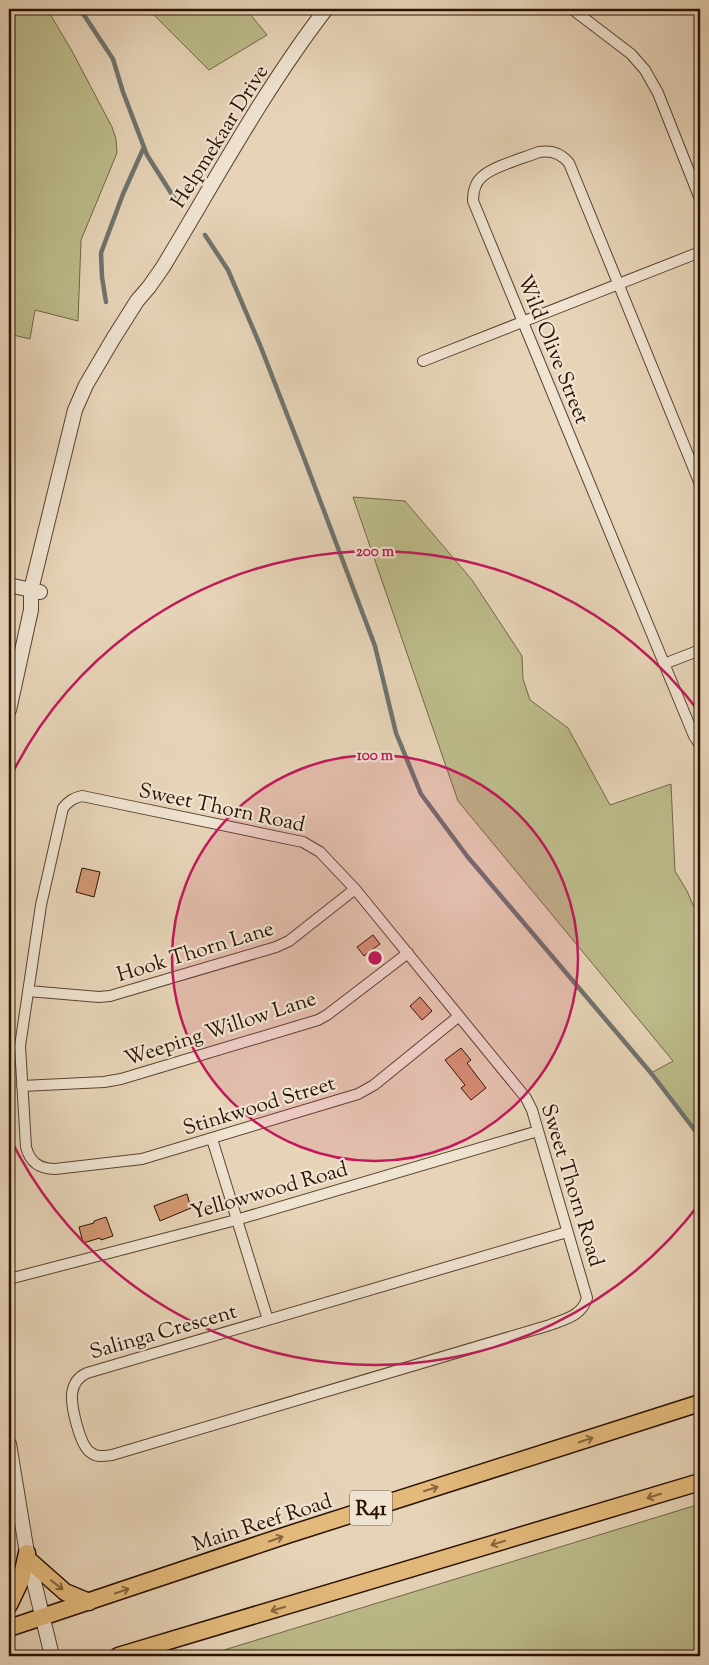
<svg xmlns="http://www.w3.org/2000/svg" width="709" height="1665" font-family="'Sorts Mill Goudy',serif">
<style>
.green{fill:#bcbb8a;stroke:#736645}
.lines{fill:none;stroke-linecap:round;stroke-linejoin:round}
.stream{stroke:#6e746f;stroke-width:4.5}
.building{fill:#d39874;stroke:#2a1200}
.minor-casing{stroke:#59422e;stroke-width:12}
.tertiary-casing{stroke:#59422e;stroke-width:16}
.primary-casing{stroke:#2a1200;stroke-width:19}
.minor{stroke:#efe3d1;stroke-width:10}
.tertiary{stroke:#efe3d1;stroke-width:14}
.primary{stroke:#e4ba7c;stroke-width:16}
.oneway{stroke:#87663e}
.ring{fill:none;stroke:#c2185b;stroke-width:2.5}
.labels{text-anchor:middle;stroke-width:4.5;stroke-linejoin:round;paint-order:stroke}
.shield{fill:#efe3d1;stroke:#65513f;stroke-width:1}
.shield-label{font-size:20px;font-weight:bold;fill:#2a1200}
.street-label{font-size:21px;fill:#2a1200;stroke:#efe3d1}
.centre{fill:#c2185b;stroke:#efe3d1;stroke-width:2.5}
.ring-label{font-size:15px;text-anchor:middle;font-weight:bold;fill:#c2185b;stroke:#efe3d1;stroke-width:4.5;stroke-linejoin:round;paint-order:stroke}
</style>
<rect width="100%" height="100%" fill="#e7d4b8"/>
<filter id="stains"><feTurbulence type="fractalNoise" baseFrequency=".004" numOctaves="4"/><feColorMatrix values="0 0 0 0 .2 0 0 0 0 .09 0 0 0 0 .02 0 0 0 .5 -.17"/></filter>
<radialGradient id="worn" r=".72"><stop offset=".6" stop-color="#630" stop-opacity="0"/><stop offset="1" stop-color="#630" stop-opacity=".3"/></radialGradient>
<!-- green -->
<path class="green" d="M9 9H47L72 51 112 127 116 139 117 153 81 240 78 321 35 310 30 339 9 334Z
M148 9H246L267 35 209 70Z
M353 497 405 501 472 580 522 656 523 679 530 700 568 728 610 805 671 784 675 871 687 891 700 921V1140L651 1073 673 1061 458 801Z
M700 1504V1656H213L211 1654Z"/>
<g class="lines">
<!-- stream -->
<path class="stream" d="M80 9 113 59 123 92 147 155 178 204
M205 235 228 270 260 345 304 458 375 646 396 733 421 794 467 856 651 1073 700 1137
M106 302 102 277 101 253 123 194 144 147"/>
</g>
<!-- building -->
<path class="building" d="M82 868 100 872 94 897 76 892Z
M373 935 380 944 364 956 357 947Z
M420 997 432 1011 422 1020 410 1006Z
M461 1048 471 1060 467 1063 486 1088 471 1100 461 1088 465 1085 445 1060Z
M187 1194 191 1208 160 1221 154 1206Z
M106 1217 113 1236 101 1240 100 1238 83 1243 79 1227 94 1223V1221Z"/>
<g class="lines">
<defs>
<path id="minor" d="M572 9 631 54 645 70 658 93 700 199
M423 361 700 252
M700 484 569 163C561 153 551 150 539 152 524 158 494 166 483 176 475 182 473 192 473 201L694 736 700 745
M664 664 700 650
M28 991 99 997 110 996 276 947 289 941 355 889
M459 1016 374 1085 358 1094 142 1159 55 1169C39 1169 30 1162 26 1147L20 1046 41 905 63 808C69 801 73 798 82 796L303 842 320 852 355 889 526 1098 532 1110 587 1298C582 1316 565 1319 550 1325L112 1455C104 1456 97 1458 90 1452 80 1445 71 1407 72 1394 73 1385 78 1377 87 1373L567 1232
M22 1086 104 1082 121 1079 318 1020 327 1015 408 953
M212 1139 268 1320
M9 1279 236 1220 538 1131"/>
<path id="tertiary" d="M9 585 40 592
M9 710 31 610V590L75 410 86 385 113 339 137 301 149 287 163 267C215 181 265 88 326 9
M9 1444 27 1553 52 1656"/>
<path id="primary" d="M30 1561 65 1592 89 1602
M9 1605 21 1580 27 1553
M9 1628 287 1535 700 1403
M118 1656 700 1482"/>
</defs>
<!-- minor casing -->
<use href="#minor" class="minor-casing"/>
<!-- tertiary casing -->
<use href="#tertiary" class="tertiary-casing"/>
<!-- primary casing -->
<use href="#primary" class="primary-casing"/>
<!-- minor -->
<use href="#minor" class="minor"/>
<!-- tertiary -->
<use href="#tertiary" class="tertiary"/>
<!-- primary -->
<use href="#primary" class="primary"/>
</g>
<!-- one-way arrows -->
<defs><path id="oneway-shaft" d="M-6 0H5M1.5-3L5.5 0L1.5 3" fill="none" stroke-width="1.6" stroke-linecap="round" stroke-linejoin="round" transform="scale(1.25)"/></defs>
<g class="oneway">
<use href="#oneway-shaft" transform="translate(586 1440) rotate(-18)"/>
<use href="#oneway-shaft" transform="translate(431 1489) rotate(-18)"/>
<use href="#oneway-shaft" transform="translate(654 1496) rotate(163)"/>
<use href="#oneway-shaft" transform="translate(276 1539) rotate(-19)"/>
<use href="#oneway-shaft" transform="translate(498 1543) rotate(163)"/>
<use href="#oneway-shaft" transform="translate(57 1585) rotate(38)"/>
<use href="#oneway-shaft" transform="translate(122 1591) rotate(-19)"/>
<use href="#oneway-shaft" transform="translate(278 1609) rotate(163)"/>
</g>
<!-- distance rings -->
<circle cx="375" cy="958" r="203" fill="#c2185b" fill-opacity=".12"/>
<g class="ring">
<circle cx="375" cy="958" r="203"/>
<path d="M700 1203A407 407 0 0 1 9 1136M9 780A407 407 0 0 1 700 713"/>
</g>
<g class="labels">
<!-- shield labels -->
<rect class="shield" x="350" y="1490.5" width="42" height="35" rx="4"/>
<g class="shield-label">
<text x="371" y="1515">R41</text>
</g>
<!-- street labels -->
<g class="street-label">
<text transform="translate(219 136) rotate(-58)" y="7">Helpmekaar Drive</text>
<text transform="translate(554 349) rotate(68)" y="7">Wild Olive Street</text>
<text transform="translate(222 807) rotate(12)" y="7">Sweet Thorn Road</text>
<text transform="translate(195 951) rotate(-17)" y="7">Hook Thorn Lane</text>
<text transform="translate(220 1028) rotate(-18)" y="7">Weeping Willow Lane</text>
<text transform="translate(259 1105) rotate(-17)" y="7">Stinkwood Street</text>
<text transform="translate(573 1185) rotate(73)" y="7">Sweet Thorn Road</text>
<text transform="translate(269 1190) rotate(-16)" y="7">Yellowwood Road</text>
<text transform="translate(163 1331) rotate(-16)" y="7">Salinga Crescent</text>
<text transform="translate(262 1522) rotate(-18)" y="7">Main Reef Road</text>
</g>
</g>
<circle cx="375" cy="958" r="8" class="centre"/>
<g class="ring-label">
<text x="375" y="556">200 m</text>
<text x="375" y="760">100 m</text>
</g>
<!-- margin -->
<rect width="709" height="1665" fill="none" stroke="#e7d4b8" stroke-width="30"/>
<rect x="10" y="10" width="689" height="1645" fill="none" stroke="#2a1200" stroke-width="2.5"/>
<rect x="15" y="15" width="679" height="1635" fill="none" stroke="#2a1200"/>
<rect width="100%" height="100%" filter="url(#stains)"/>
<rect width="100%" height="100%" fill="url(#worn)"/>
</svg>
